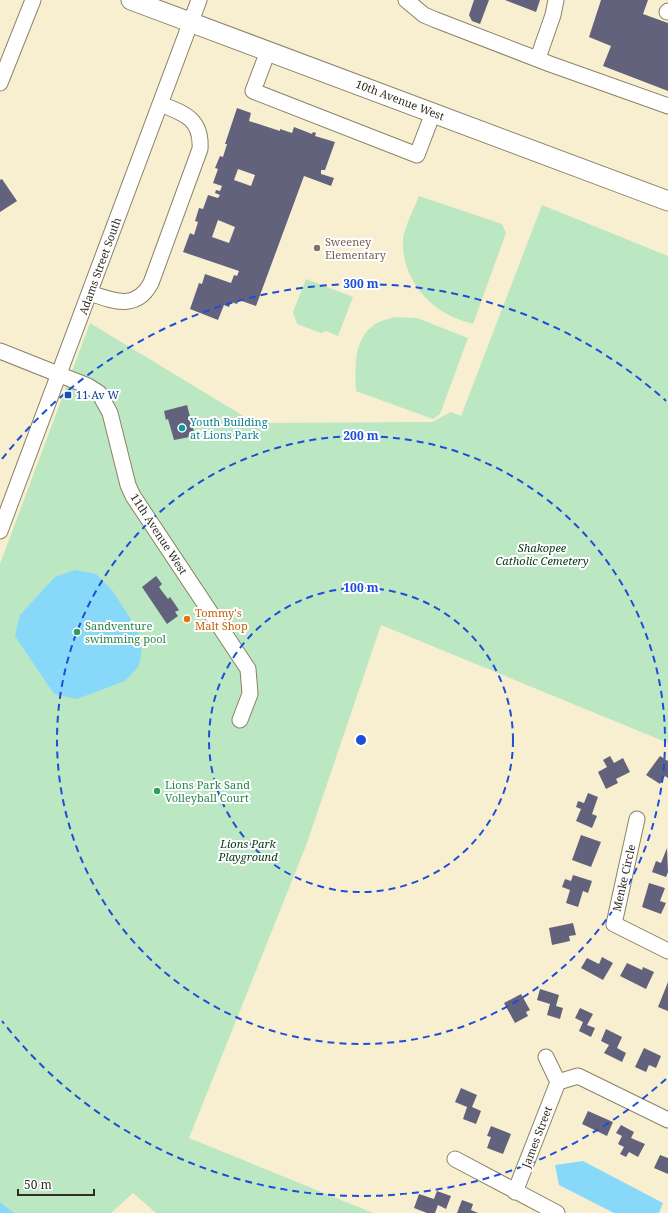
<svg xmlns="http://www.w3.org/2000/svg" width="668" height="1213" font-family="'Noto Serif',serif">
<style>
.green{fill:#bbe7c2}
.water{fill:#88d8f9}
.building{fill:#62627c;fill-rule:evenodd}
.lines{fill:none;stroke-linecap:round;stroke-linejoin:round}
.minor-casing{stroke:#8b8267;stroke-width:17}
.major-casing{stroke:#8b8267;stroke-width:21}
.minor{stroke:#fff;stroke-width:15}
.major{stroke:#fff;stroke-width:19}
.ring{fill:none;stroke:#1d4ed8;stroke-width:2;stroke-dasharray:7 5}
.education-dot{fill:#8d6e63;stroke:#fff;stroke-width:1.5}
.transit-dot{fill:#1a4fb4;stroke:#fff;stroke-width:1.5}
.culture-dot{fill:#0f9aa8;stroke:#fff;stroke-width:1.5}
.food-dot{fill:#e8710a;stroke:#fff;stroke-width:1.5}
.leisure-dot{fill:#2e9e5b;stroke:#fff;stroke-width:1.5}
.labels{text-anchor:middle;stroke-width:4;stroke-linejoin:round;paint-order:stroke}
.street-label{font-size:11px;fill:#312d22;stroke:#fff}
.education-label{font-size:11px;fill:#785e54;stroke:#fff;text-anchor:start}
.transit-label{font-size:11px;fill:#164399;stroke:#fff;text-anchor:start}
.culture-label{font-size:11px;fill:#0d838f;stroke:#fff;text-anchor:start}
.park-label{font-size:11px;font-style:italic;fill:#063314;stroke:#fff}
.food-label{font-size:11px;fill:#c56008;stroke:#fff;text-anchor:start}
.leisure-label{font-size:11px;fill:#27864d;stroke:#fff;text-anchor:start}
.centre{fill:#1d4ed8;stroke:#fff;stroke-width:2}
.ring-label{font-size:12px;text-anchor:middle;font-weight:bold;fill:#1d4ed8;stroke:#fff;stroke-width:4;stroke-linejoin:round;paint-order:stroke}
</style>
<rect width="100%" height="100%" fill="#f8efd0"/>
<!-- green -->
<path class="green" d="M419 196 502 224 506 233 473 324C464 321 453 318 445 313 419 298 401 269 403 239 405 225 414 209 419 196Z
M542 205 668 256V743L381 625 307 843 189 1138 373 1213H156L133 1193 111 1213H0V564L90 323 255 423 432 422 451 412 461 416Z
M306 279 353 297 338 336 326 331 321 333 297 324 293 312Z
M395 317 417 318 468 338 440 414 433 419 356 391C355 367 353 337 377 323 382 320 389 319 395 317Z"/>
<!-- water -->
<path class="water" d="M75 570 96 574 112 590 136 627 142 646 139 666 125 681 77 699 54 694 15 636 20 615 55 577Z
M583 1161 663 1203 659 1213H614L559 1185 555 1165Z
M0 1202 14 1213H0Z"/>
<!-- building -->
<path class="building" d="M474 0H489L480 24 472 21 469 15Z
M505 0H540L536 12Z
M601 0H648L643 14 668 23V91L603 66 611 46 589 37Z
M237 108 251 113 249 121 280 131V129L292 133 294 127 312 134 313 132 316 133 315 136 335 142 325 170H321V174L334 178 331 186 304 176 256 306 239 300 237 304 231 302 229 307 224 305 218 320 190 309 199 283 202 284 205 274 231 283 234 275 237 276 239 271 183 252 190 233 194 235 198 222 195 221 199 208 203 209 208 195 218 198 220 195 215 193 216 190 220 191 222 186 213 183 218 169 215 168 220 156 223 157 227 144H225ZM238 169 255 175 251 186 234 180ZM218 220 235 227 229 243 212 237Z
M2 179 17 201 0 212V180Z
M187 405 195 436 174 440 168 419 166 420 164 411Z
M156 576 162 584 159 587 168 599 170 597 179 610 175 612 178 616 167 624 142 587Z
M610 756 614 763 623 758 630 772 616 779 618 783 606 789 598 772 607 767 603 760Z
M660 756 668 761V778L665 776 660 784 646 775Z
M588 793 598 797 592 814 597 816 592 828 576 821 581 809 576 807 578 801 584 803Z
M581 835 601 842 591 867 572 860Z
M667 848 668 872 666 877 652 872 656 861 661 863Z
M573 875 592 881 588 893 583 891 578 907 566 903 570 890 562 887 565 879 571 881Z
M649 883 665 888 660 901 666 903 661 914 642 907Z
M573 923 576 935 569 936 570 941 552 945 549 928Z
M602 957 613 963 603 980 581 968 587 958 599 964Z
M627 963 642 970 643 967 654 972 646 989 620 976Z
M668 982V1011L658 1007Z
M540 989 559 995 556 1006 563 1008 560 1019 547 1015 550 1004 537 1000Z
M521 994 530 1010 526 1012 528 1016 515 1023 504 1003Z
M580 1008 593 1014 587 1025 595 1028 591 1037 579 1031 583 1022 575 1018Z
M606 1029 622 1037 617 1048 626 1053 622 1062 604 1053 609 1045 601 1041Z
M644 1048 661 1056 656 1068 649 1065 646 1072 635 1067Z
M461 1088 477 1095 472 1107 481 1111 476 1124 463 1119 467 1107 455 1102Z
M588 1111 613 1122 607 1136 582 1124Z
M621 1125 634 1132 631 1138 645 1144 638 1157 629 1152 626 1157 620 1154 624 1147 618 1144 622 1136 616 1133Z
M491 1126 511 1134 503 1154 487 1148 491 1137 487 1136Z
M660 1155 668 1158V1174L654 1168Z
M437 1191 451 1196 446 1209 438 1205 435 1213H427L414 1208 419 1194 434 1199Z
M462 1200 473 1204 471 1210 478 1213H457Z"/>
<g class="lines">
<defs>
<path id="minor" d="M406 0 424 15 436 20 550 64 668 106
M667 12 668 11
M268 51 253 91 417 155 433 113
M538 58 553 15 556 0
M0 83 33 0
M90 293C113 301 136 311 151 283L200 149C202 119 184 113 160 104
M0 351 88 386 99 393 110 413 128 485 133 496 248 669 250 694 240 720
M0 531 199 0
M637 819 614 924 668 951
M546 1057 558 1082 578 1076 668 1120
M455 1159 557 1213
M515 1192 558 1082"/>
<path id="major" d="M131 0 668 201"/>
</defs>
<!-- minor casing -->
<use href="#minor" class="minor-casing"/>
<!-- major casing -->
<use href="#major" class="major-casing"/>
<!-- minor -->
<use href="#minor" class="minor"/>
<!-- major -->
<use href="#major" class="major"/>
</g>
<!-- distance rings -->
<g class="ring">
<circle cx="361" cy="740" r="152"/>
<circle cx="361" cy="740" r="304"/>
<path d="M666 1079A456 456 0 0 1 2 1021M2 459A456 456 0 0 1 666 401"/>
</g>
<!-- markers -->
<circle class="education-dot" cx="317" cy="248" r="4"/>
<rect class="transit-dot" x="64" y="391" width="8" height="8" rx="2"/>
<circle class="culture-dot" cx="182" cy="428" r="4"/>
<circle class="food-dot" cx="187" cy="619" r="4"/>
<g class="leisure-dot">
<circle cx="77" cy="632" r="4"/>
<circle cx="157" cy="791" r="4"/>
</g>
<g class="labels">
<!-- street labels -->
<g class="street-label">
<text transform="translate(400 100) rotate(21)" y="4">10th Avenue West</text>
<text transform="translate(100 266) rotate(-70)" y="4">Adams Street South</text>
<text transform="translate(159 534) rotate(57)" y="4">11th Avenue West</text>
<text transform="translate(624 878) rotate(-77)" y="4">Menke Circle</text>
<text transform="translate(537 1137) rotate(-69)" y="4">James Street</text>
</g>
<!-- education labels -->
<g class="education-label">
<text x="325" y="246">Sweeney<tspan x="325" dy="13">Elementary</tspan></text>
</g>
<!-- transit labels -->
<g class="transit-label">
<text x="76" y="399">11 Av W</text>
</g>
<!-- culture labels -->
<g class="culture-label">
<text x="190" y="426">Youth Building<tspan x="190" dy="13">at Lions Park</tspan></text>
</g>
<!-- park labels -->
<g class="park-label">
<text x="542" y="552">Shakopee<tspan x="542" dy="13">Catholic Cemetery</tspan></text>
<text x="248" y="848">Lions Park<tspan x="248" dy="13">Playground</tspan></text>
</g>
<!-- food labels -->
<g class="food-label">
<text x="195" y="617">Tommy's<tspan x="195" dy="13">Malt Shop</tspan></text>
</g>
<!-- leisure labels -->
<g class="leisure-label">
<text x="85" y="630">Sandventure<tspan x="85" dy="13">swimming pool</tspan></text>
<text x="165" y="789">Lions Park Sand<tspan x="165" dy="13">Volleyball Court</tspan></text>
</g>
</g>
<circle cx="361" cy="740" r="6" class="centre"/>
<g class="ring-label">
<text x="361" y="288">300 m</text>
<text x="361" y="440">200 m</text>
<text x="361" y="592">100 m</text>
</g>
<!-- scale -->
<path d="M18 1189v6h76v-6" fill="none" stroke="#312d22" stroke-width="2"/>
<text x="24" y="1189" font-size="12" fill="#312d22" stroke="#ffffff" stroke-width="3" paint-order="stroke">50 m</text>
</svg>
